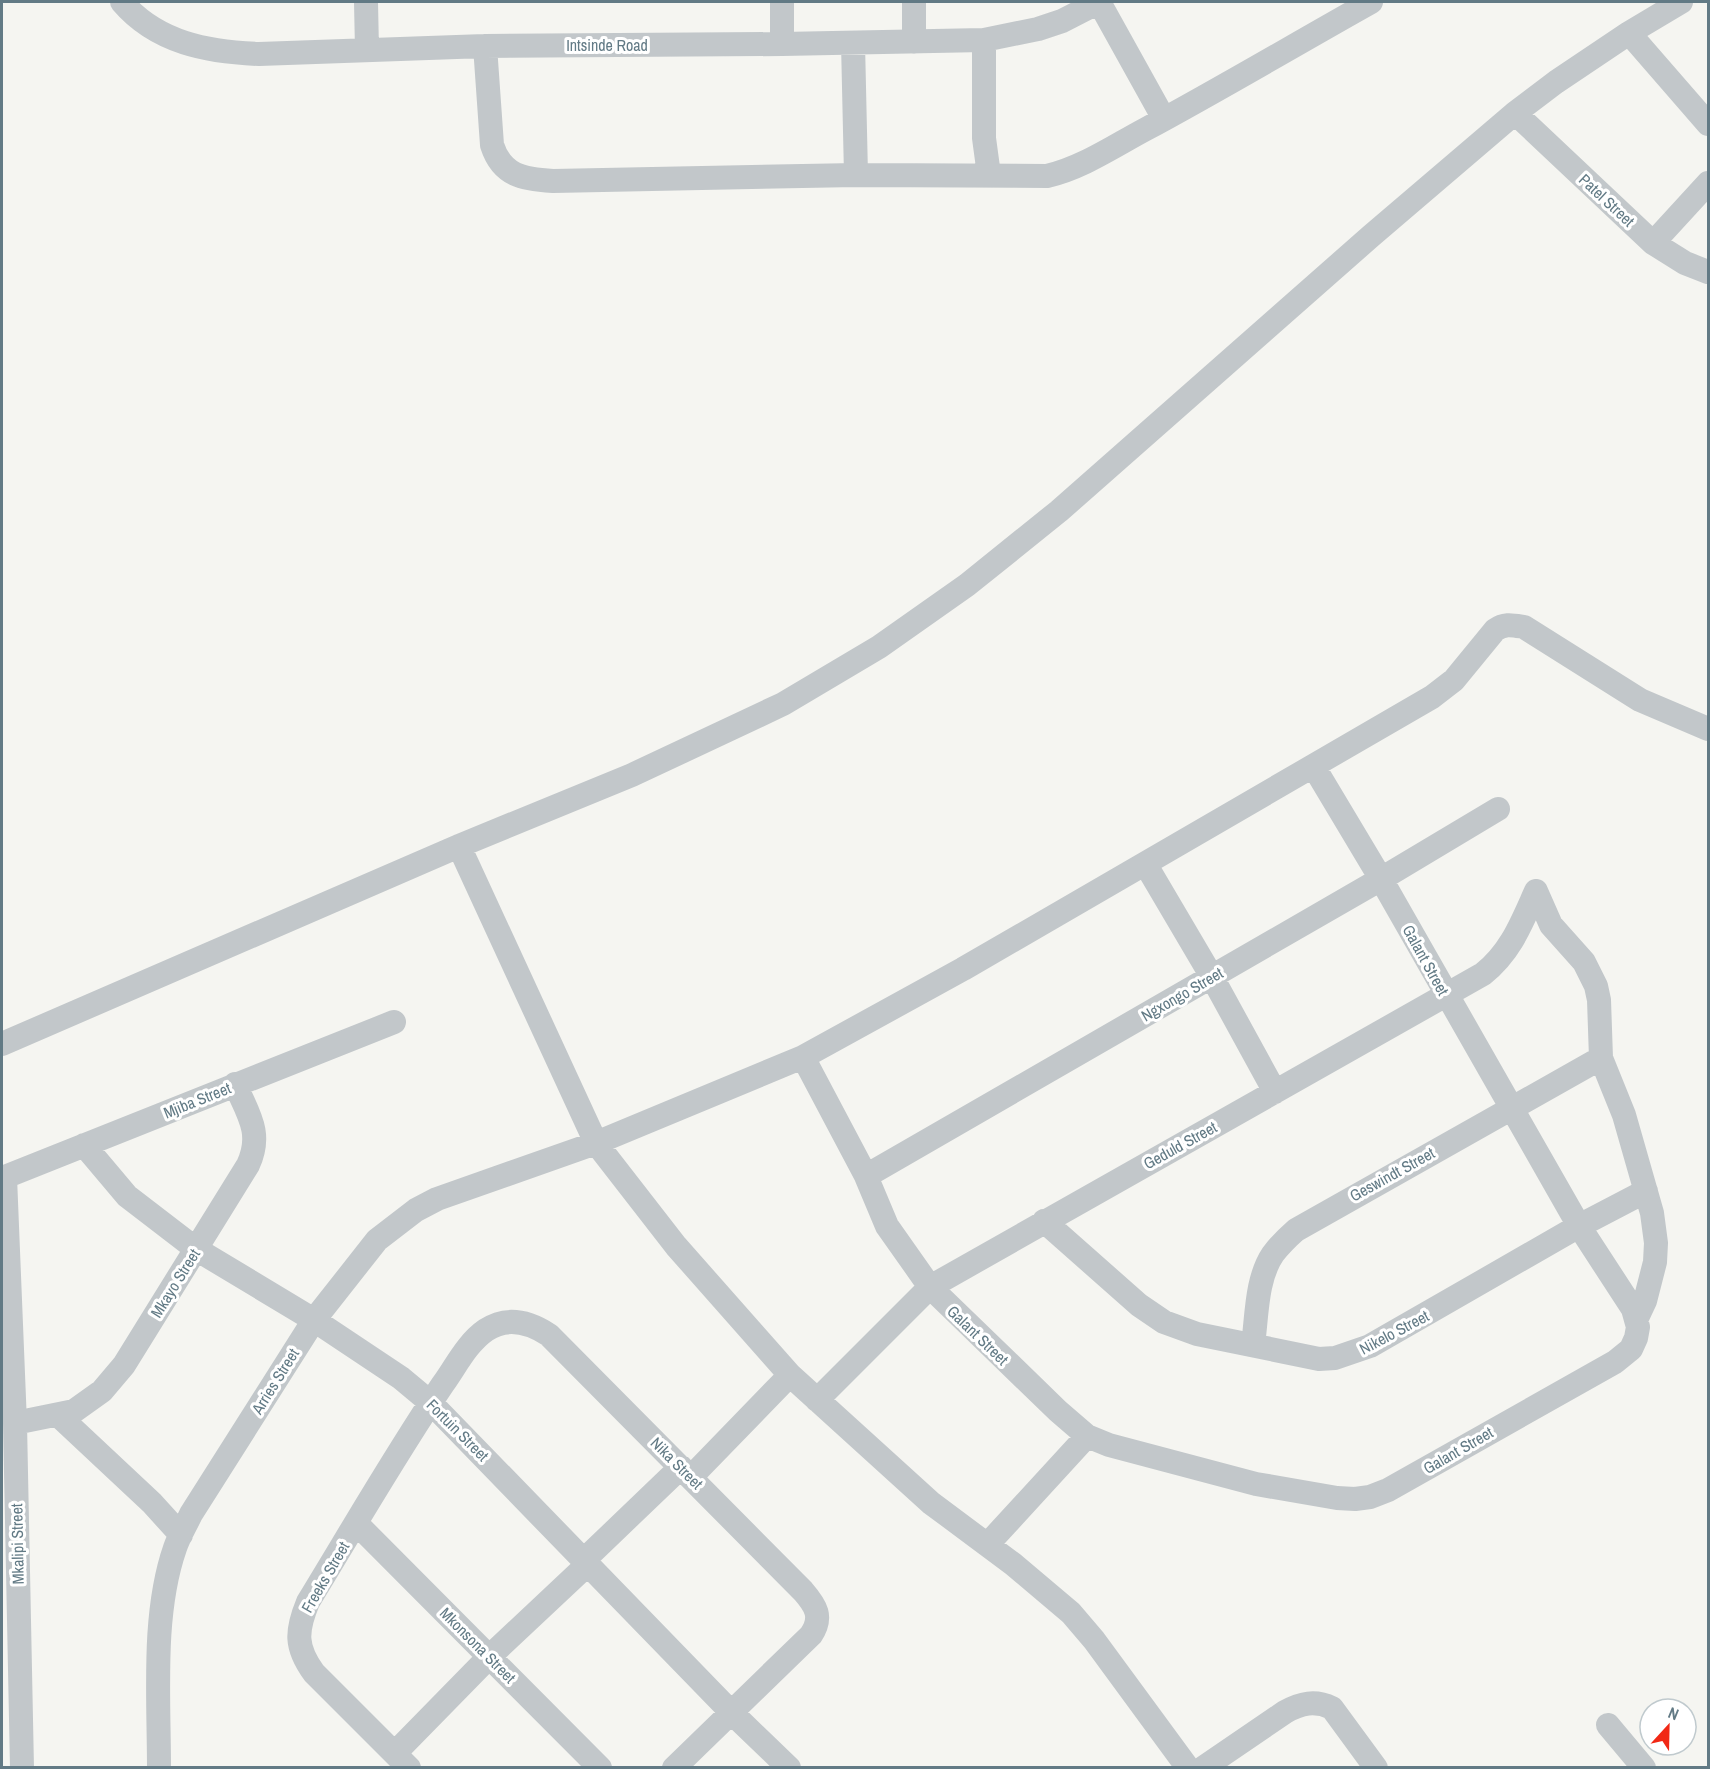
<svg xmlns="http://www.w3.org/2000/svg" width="1710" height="1769" font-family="'Archivo Narrow',sans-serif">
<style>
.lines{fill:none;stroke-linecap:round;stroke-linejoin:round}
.minor{stroke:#c2c7ca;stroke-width:24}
.labels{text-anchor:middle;stroke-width:6;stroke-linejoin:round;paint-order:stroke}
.street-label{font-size:16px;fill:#627a85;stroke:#fff}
</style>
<rect width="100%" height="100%" fill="#f5f5f1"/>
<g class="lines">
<!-- minor -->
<path class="minor" d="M122 2C157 43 208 52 259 54L485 46 782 44 984 40 1038 29 1062 21 1099 2
M366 2 367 50
M782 2V44
M1099 2 1164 119
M1629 33 1708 124
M984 40V138L989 175
M914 42V2
M853 43 856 175
M485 46 492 145C502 176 523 179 553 181L856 175 1047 176C1082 168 1114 146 1146 129 1222 88 1296 44 1371 2
M1515 113 1653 243 1685 263 1708 272
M1653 243 1708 183
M459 846 596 1143 676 1246 790 1375 931 1503 1013 1564 1071 1613 1094 1640 1188 1768
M1146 865 1212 977 1275 1092
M1536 891 1551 925 1584 962 1596 986 1599 1000 1601 1058 1624 1115 1652 1213 1656 1243 1655 1262 1645 1301 1637 1318
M2 1044 459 846 632 775 783 704 879 647 967 585 1059 511 1371 236 1515 113 1556 82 1629 33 1681 2
M803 1057 866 1176 887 1226 930 1287 1058 1411 1087 1436 1109 1445 1256 1484 1337 1498 1355 1499 1370 1497 1388 1490 1615 1362 1631 1349 1636 1338 1638 1327 1633 1309 1579 1226 1381 879 1314 767
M84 1145 127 1196 196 1249 314 1320 401 1378 431 1403 732 1713 789 1768
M866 1176 1381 879 1498 809
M5 1177 15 1423 22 1768
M2 1178 394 1022
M1044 1221 1139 1305 1164 1322 1197 1334 1319 1359 1335 1358 1370 1346 1579 1226 1646 1191
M1253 1345C1257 1316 1256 1279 1273 1254 1280 1245 1288 1237 1296 1230L1601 1058
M817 1400 930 1287 1483 974C1511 952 1522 922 1536 891
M58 1415 152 1503 181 1535
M15 1423 74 1411 102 1391 124 1365 248 1165C263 1133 248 1114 235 1084
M691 1477 790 1375
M356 1523 600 1768
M987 1545 1087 1436
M584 1560 681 1467
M1608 1725 1644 1768
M395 1753 489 1657 588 1564
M159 1768C159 1697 152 1614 175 1548 179 1536 186 1525 191 1514L314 1320 377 1240 416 1210 437 1199 596 1143 803 1057 963 969 1432 697 1454 680 1495 630C1505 623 1512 625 1524 627L1640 700 1708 729
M409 1768 314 1673C295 1647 296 1631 308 1602 352 1530 395 1455 443 1384 456 1366 467 1343 486 1330 507 1316 529 1322 549 1335L803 1591C816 1606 823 1617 811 1635L674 1768
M1203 1768 1285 1712C1301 1703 1315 1700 1332 1708L1376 1768"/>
</g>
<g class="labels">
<!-- street labels -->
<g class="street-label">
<text x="607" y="51">Intsinde Road</text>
<text transform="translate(1607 200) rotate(43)" y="6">Patel Street</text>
<text transform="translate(1426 960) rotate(61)" y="6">Galant Street</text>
<text transform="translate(1182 994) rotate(-30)" y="6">Ngxongo Street</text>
<text transform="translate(197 1100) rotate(-22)" y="6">Mjiba Street</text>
<text transform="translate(1180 1145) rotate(-29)" y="6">Geduld Street</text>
<text transform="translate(1392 1174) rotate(-29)" y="6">Geswindt Street</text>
<text transform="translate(175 1283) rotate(-58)" y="6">Mkayo Street</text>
<text transform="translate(1394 1332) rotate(-28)" y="6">Nikelo Street</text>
<text transform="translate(978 1335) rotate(44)" y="6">Galant Street</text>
<text transform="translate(275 1381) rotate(-58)" y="6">Arries Street</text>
<text transform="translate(458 1430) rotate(45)" y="6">Fortuin Street</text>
<text transform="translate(1458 1450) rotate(-30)" y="6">Galant Street</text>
<text transform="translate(677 1463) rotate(45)" y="6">Nika Street</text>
<text transform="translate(17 1544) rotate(-91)" y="6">Mkalipi Street</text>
<text transform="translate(325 1577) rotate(-60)" y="6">Freeks Street</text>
<text transform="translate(478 1645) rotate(45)" y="6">Mkonsona Street</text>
</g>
</g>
<!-- border -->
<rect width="1710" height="1769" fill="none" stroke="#627a85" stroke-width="6"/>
<!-- north arrow -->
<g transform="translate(1668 1727) rotate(22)"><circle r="28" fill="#ffffff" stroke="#c0cace" stroke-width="1.5"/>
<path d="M0-4.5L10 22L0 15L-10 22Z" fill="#f12815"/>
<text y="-9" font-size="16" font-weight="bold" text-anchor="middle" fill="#627a85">N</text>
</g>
</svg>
